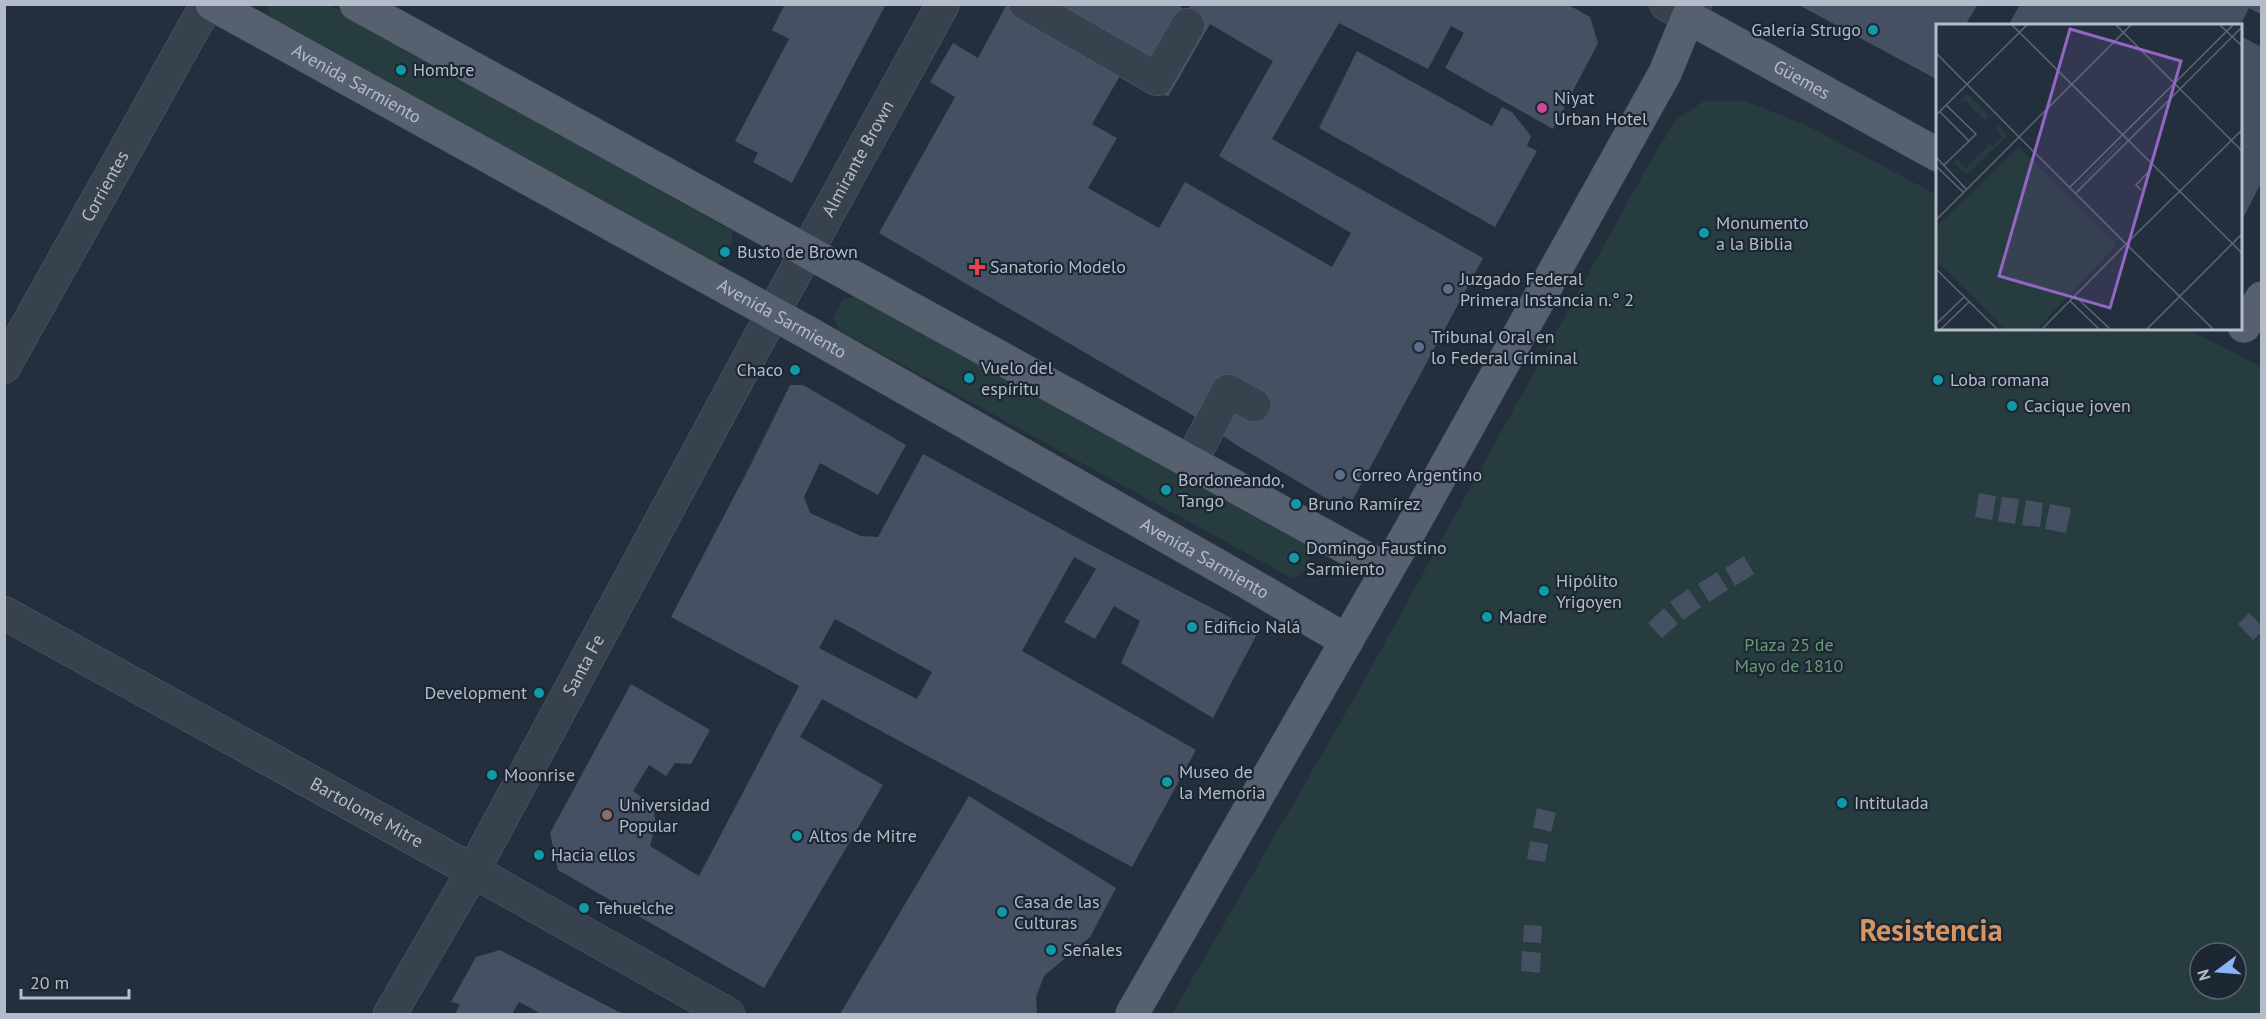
<svg xmlns="http://www.w3.org/2000/svg" width="2266" height="1019" font-family="'PT Sans',sans-serif">
<style>
.green{fill:#263c3f;fill-rule:evenodd}
.building{fill:#455162;fill-rule:evenodd}
.lines{fill:none;stroke-linecap:round;stroke-linejoin:round}
.minor-casing{stroke:#565f6c;stroke-width:34}
.major-casing{stroke:#414a57;stroke-width:34}
.minor{stroke:#38414e;stroke-width:33}
.major{stroke:#56606e;stroke-width:33}
.culture-dot{fill:#0f9aa8;stroke:#1d2633;stroke-width:2}
.hotel-dot{fill:#d1479c;stroke:#1d2633;stroke-width:2}
.health-dot{fill:#e0444e;stroke:#1d2633;stroke-width:2}
.service-dot{fill:#5c6f8a;stroke:#1d2633;stroke-width:2}
.education-dot{fill:#8d6e63;stroke:#1d2633;stroke-width:2}
.labels{text-anchor:middle;stroke-width:4.5;stroke-linejoin:round;paint-order:stroke}
.poi-label{font-size:18px;fill:#b4bcc9;stroke:#1d2633;text-anchor:start}
.street-label{font-size:18px;fill:#b4bcc9;stroke:#1d2633}
.park-label{font-size:18px;fill:#6b9a76;stroke:#1d2633}
.town-label{font-size:30px;font-weight:bold;fill:#d59563;stroke:#1d2633}
.inset-road{fill:none;stroke:#5e6776;stroke-width:1.5}
.view{fill:#9266c3;fill-opacity:0.15;stroke:#9266c3;stroke-width:3}
.inset-edge{fill:none;stroke:#b4bcc9;stroke-width:3}
</style>
<rect width="100%" height="100%" fill="#242f3e"/>
<!-- green -->
<path class="green" d="M267 5H330L732 231C733 246 728 258 716 266L271 20Z
M1704 101H1745L1806 125 1937 195 1938 328 2188 329 2261 367V1014H1172L1356 695 1650 162 1676 120ZM2200 953H2236V989H2200Z
M856 296 1307 546 1309 559 1302 574 1292 578 839 330 833 319 843 299Z"/>
<!-- building -->
<path class="building" d="M785 4H886L792 183 753 162 758 153 735 141 789 39 772 30Z
M1007 4H1176L1187 11 1191 4H1567L1590 17 1598 43 1553 129 1445 68 1464 33 1451 26 1428 69 1339 23 1272 139 1483 258 1352 501 1343 496 1339 506 1238 446 1194 416 879 233 955 97 930 82 953 43 978 58ZM1210 24 1273 61 1219 156 1351 233 1332 267 1185 182 1159 228 1088 188 1117 138 1092 124 1123 71 1168 97Z
M1797 4H1978L1967 22 1973 26H1938V80Z
M2017 4H2262V15L2249 8 2240 26H2008L2019 6Z
M2241 36 2259 46 2262 42V181L2241 222Z
M1357 51 1492 126 1502 107 1512 112 1531 136 1527 146 1537 151 1495 227 1319 128Z
M790 385H803L906 445 878 495 820 463 804 497 810 513 861 536 878 537 923 454 1083 541 1258 632 1213 718 1121 663 1140 621 1114 606 1095 639 1064 622 1096 569 1074 557 1022 651 1196 750 1132 867 822 699 800 737 883 785 764 988 558 870 550 833 631 684 710 730 691 764 675 763 666 776 649 765 633 791 653 806 656 824 650 846 699 876 799 686 671 617 749 468ZM835 619 932 672 917 699 819 648Z
M1979 493 1996 496 1992 520 1975 517Z
M2002 497 2019 499 2015 524 1998 521Z
M2026 500 2043 503 2040 527 2022 525Z
M2050 504 2071 508 2066 533 2045 529Z
M1744 556 1754 574 1735 586 1725 568Z
M1717 572 1728 590 1709 602 1698 584Z
M1688 589 1701 607 1683 620 1670 602Z
M1664 608 1678 624 1662 638 1648 623Z
M2249 613 2262 626V631L2253 640 2238 624Z
M969 796 1116 888 1090 937 1044 976 1036 997 1037 1014H840Z
M1537 808 1556 813 1551 832 1533 827Z
M1530 841 1548 844 1545 862 1527 859Z
M1524 925 1542 926 1541 943 1523 942Z
M500 950 615 1010 624 1014H537L538 1012 519 1002 512 1014H455L460 1004 451 1002 476 957Z
M1522 951 1541 953 1540 973 1521 971Z"/>
<g class="lines">
<defs>
<g id="minor">
<path d="M1026 4 1157 79 1188 25"/>
<path d="M1666 4 1688 17 1695 4"/>
<path id="s1" d="M4 367 207 4"/>
<path d="M1191 461 1228 391 1254 405"/>
<path id="s2" d="M4 613 473 871 728 1014"/>
<path id="s3" d="M390 1014 473 871 773 313 943 4"/>
</g>
<g id="major">
<path id="s4" d="M212 4 812 335 1250 584 1347 641"/>
<path d="M356 4 1387 570"/>
<path d="M2244 326 2262 298"/>
<path id="s5" d="M1132 1014 1408 534 1665 73 1688 17 1938 155"/>
</g>
</defs>
<!-- minor casing -->
<use href="#minor" class="minor-casing"/>
<!-- major casing -->
<use href="#major" class="major-casing"/>
<!-- minor -->
<use href="#minor" class="minor"/>
<!-- major -->
<use href="#major" class="major"/>
</g>
<!-- markers -->
<g class="culture-dot">
<circle cx="1873" cy="30" r="6"/>
<circle cx="401" cy="70" r="6"/>
<circle cx="1704" cy="233" r="6"/>
<circle cx="725" cy="252" r="6"/>
<circle cx="795" cy="370" r="6"/>
<circle cx="969" cy="378" r="6"/>
<circle cx="1938" cy="380" r="6"/>
<circle cx="2012" cy="406" r="6"/>
<circle cx="1166" cy="490" r="6"/>
<circle cx="1296" cy="504" r="6"/>
<circle cx="1294" cy="558" r="6"/>
<circle cx="1544" cy="591" r="6"/>
<circle cx="1487" cy="617" r="6"/>
<circle cx="1192" cy="627" r="6"/>
<circle cx="539" cy="693" r="6"/>
<circle cx="492" cy="775" r="6"/>
<circle cx="1167" cy="782" r="6"/>
<circle cx="1842" cy="803" r="6"/>
<circle cx="797" cy="836" r="6"/>
<circle cx="539" cy="855" r="6"/>
<circle cx="584" cy="908" r="6"/>
<circle cx="1002" cy="912" r="6"/>
<circle cx="1051" cy="950" r="6"/>
</g>
<circle class="hotel-dot" cx="1542" cy="108" r="6"/>
<path class="health-dot" d="M974 258h6v6h6v6h-6v6h-6v-6h-6v-6h6z"/>
<g class="service-dot">
<circle cx="1448" cy="289" r="6"/>
<circle cx="1419" cy="347" r="6"/>
<circle cx="1340" cy="475" r="6"/>
</g>
<circle class="education-dot" cx="607" cy="815" r="6"/>
<g class="labels">
<!-- poi labels -->
<g class="poi-label">
<text x="1861" y="36" text-anchor="end">Galería Strugo</text>
<text x="413" y="76">Hombre</text>
<text x="1554" y="104">Niyat<tspan x="1554" dy="21">Urban Hotel</tspan></text>
<text x="1716" y="229">Monumento<tspan x="1716" dy="21">a la Biblia</tspan></text>
<text x="737" y="258">Busto de Brown</text>
<text x="990" y="273">Sanatorio Modelo</text>
<text x="1460" y="285">Juzgado Federal<tspan x="1460" dy="21">Primera Instancia n.° 2</tspan></text>
<text x="1431" y="343">Tribunal Oral en<tspan x="1431" dy="21">lo Federal Criminal</tspan></text>
<text x="981" y="374">Vuelo del<tspan x="981" dy="21">espíritu</tspan></text>
<text x="783" y="376" text-anchor="end">Chaco</text>
<text x="1950" y="386">Loba romana</text>
<text x="2024" y="412">Cacique joven</text>
<text x="1352" y="481">Correo Argentino</text>
<text x="1178" y="486">Bordoneando,<tspan x="1178" dy="21">Tango</tspan></text>
<text x="1308" y="510">Bruno Ramírez</text>
<text x="1306" y="554">Domingo Faustino<tspan x="1306" dy="21">Sarmiento</tspan></text>
<text x="1556" y="587">Hipólito<tspan x="1556" dy="21">Yrigoyen</tspan></text>
<text x="1499" y="623">Madre</text>
<text x="1204" y="633">Edificio Nalá</text>
<text x="527" y="699" text-anchor="end">Development</text>
<text x="1179" y="778">Museo de<tspan x="1179" dy="21">la Memoria</tspan></text>
<text x="504" y="781">Moonrise</text>
<text x="1854" y="809">Intitulada</text>
<text x="619" y="811">Universidad<tspan x="619" dy="21">Popular</tspan></text>
<text x="809" y="842">Altos de Mitre</text>
<text x="551" y="861">Hacia ellos</text>
<text x="1014" y="908">Casa de las<tspan x="1014" dy="21">Culturas</tspan></text>
<text x="596" y="914">Tehuelche</text>
<text x="1063" y="956">Señales</text>
</g>
<!-- street labels -->
<g class="street-label">
<text dy="6" stroke="none"><textPath href="#s5" startOffset="1272">Güemes</textPath></text>
<text dy="6" stroke="none"><textPath href="#s4" startOffset="165">Avenida Sarmiento</textPath></text>
<text dy="6" stroke="none"><textPath href="#s3" startOffset="975">Almirante Brown</textPath></text>
<text dy="6" stroke="none"><textPath href="#s1" startOffset="207">Corrientes</textPath></text>
<text dy="6" stroke="none"><textPath href="#s4" startOffset="651">Avenida Sarmiento</textPath></text>
<text dy="6" stroke="none"><textPath href="#s4" startOffset="1137">Avenida Sarmiento</textPath></text>
<text dy="6" stroke="none"><textPath href="#s3" startOffset="399">Santa Fe</textPath></text>
<text dy="6" stroke="none"><textPath href="#s2" startOffset="414">Bartolomé Mitre</textPath></text>
</g>
<!-- park labels -->
<g class="park-label">
<text x="1789" y="651">Plaza 25 de<tspan x="1789" dy="21">Mayo de 1810</tspan></text>
</g>
<!-- town labels -->
<g class="town-label">
<text x="1931" y="941">Resistencia</text>
</g>
</g>
<!-- overview -->
<g transform="translate(1936 24)">
<rect width="306" height="306" fill="#242f3e"/>
<path d="M31 70 53 91 49 96 28 76 18 83ZM62 101 71 112 31 151 18 139 21 135 30 144 54 120 57 122 65 113 60 104ZM183 118 186 119 145 162 142 161ZM83 123 181 220 101 305H69L0 236V203Z" fill="#263c3f"/>
<path class="inset-road" d="M76 1 306 229M180 1 306 127M284 1 306 22M0 29 83 113 195 1M10 81 40 110 33 117M4 88 33 117 8 141M0 91 91 1M0 133 30 165M0 142 27 168M133 164 297 1M205 166 200 161 215 145M139 170 306 3M0 196 83 113 190 220 106 305M0 245 61 305M139 272 174 305M134 277 163 305M0 300 28 273M5 305 33 278M211 305 306 210M277 305 190 220 306 106"/>
<path class="view" d="M134 5 245 37 174 284 63 252Z"/>
<rect width="306" height="306" class="inset-edge"/>
</g>
<!-- border -->
<rect width="2266" height="1019" fill="none" stroke="#b4bcc9" stroke-width="12"/>
<!-- north arrow -->
<g transform="translate(2218 971) rotate(254)"><circle r="28" fill="#1d2633" stroke="#59626f" stroke-width="1.5"/>
<path d="M0-4.5L10 22L0 15L-10 22Z" fill="#8ab4f8"/>
<text y="-9" font-size="16" font-weight="bold" text-anchor="middle" fill="#b4bcc9">N</text>
</g>
<!-- scale -->
<path d="M21 989v9h108v-9" fill="none" stroke="#b4bcc9" stroke-width="3"/>
<text x="30" y="989" font-size="18" fill="#b4bcc9" stroke="#1d2633" stroke-width="4.5" paint-order="stroke">20 m</text>
</svg>
